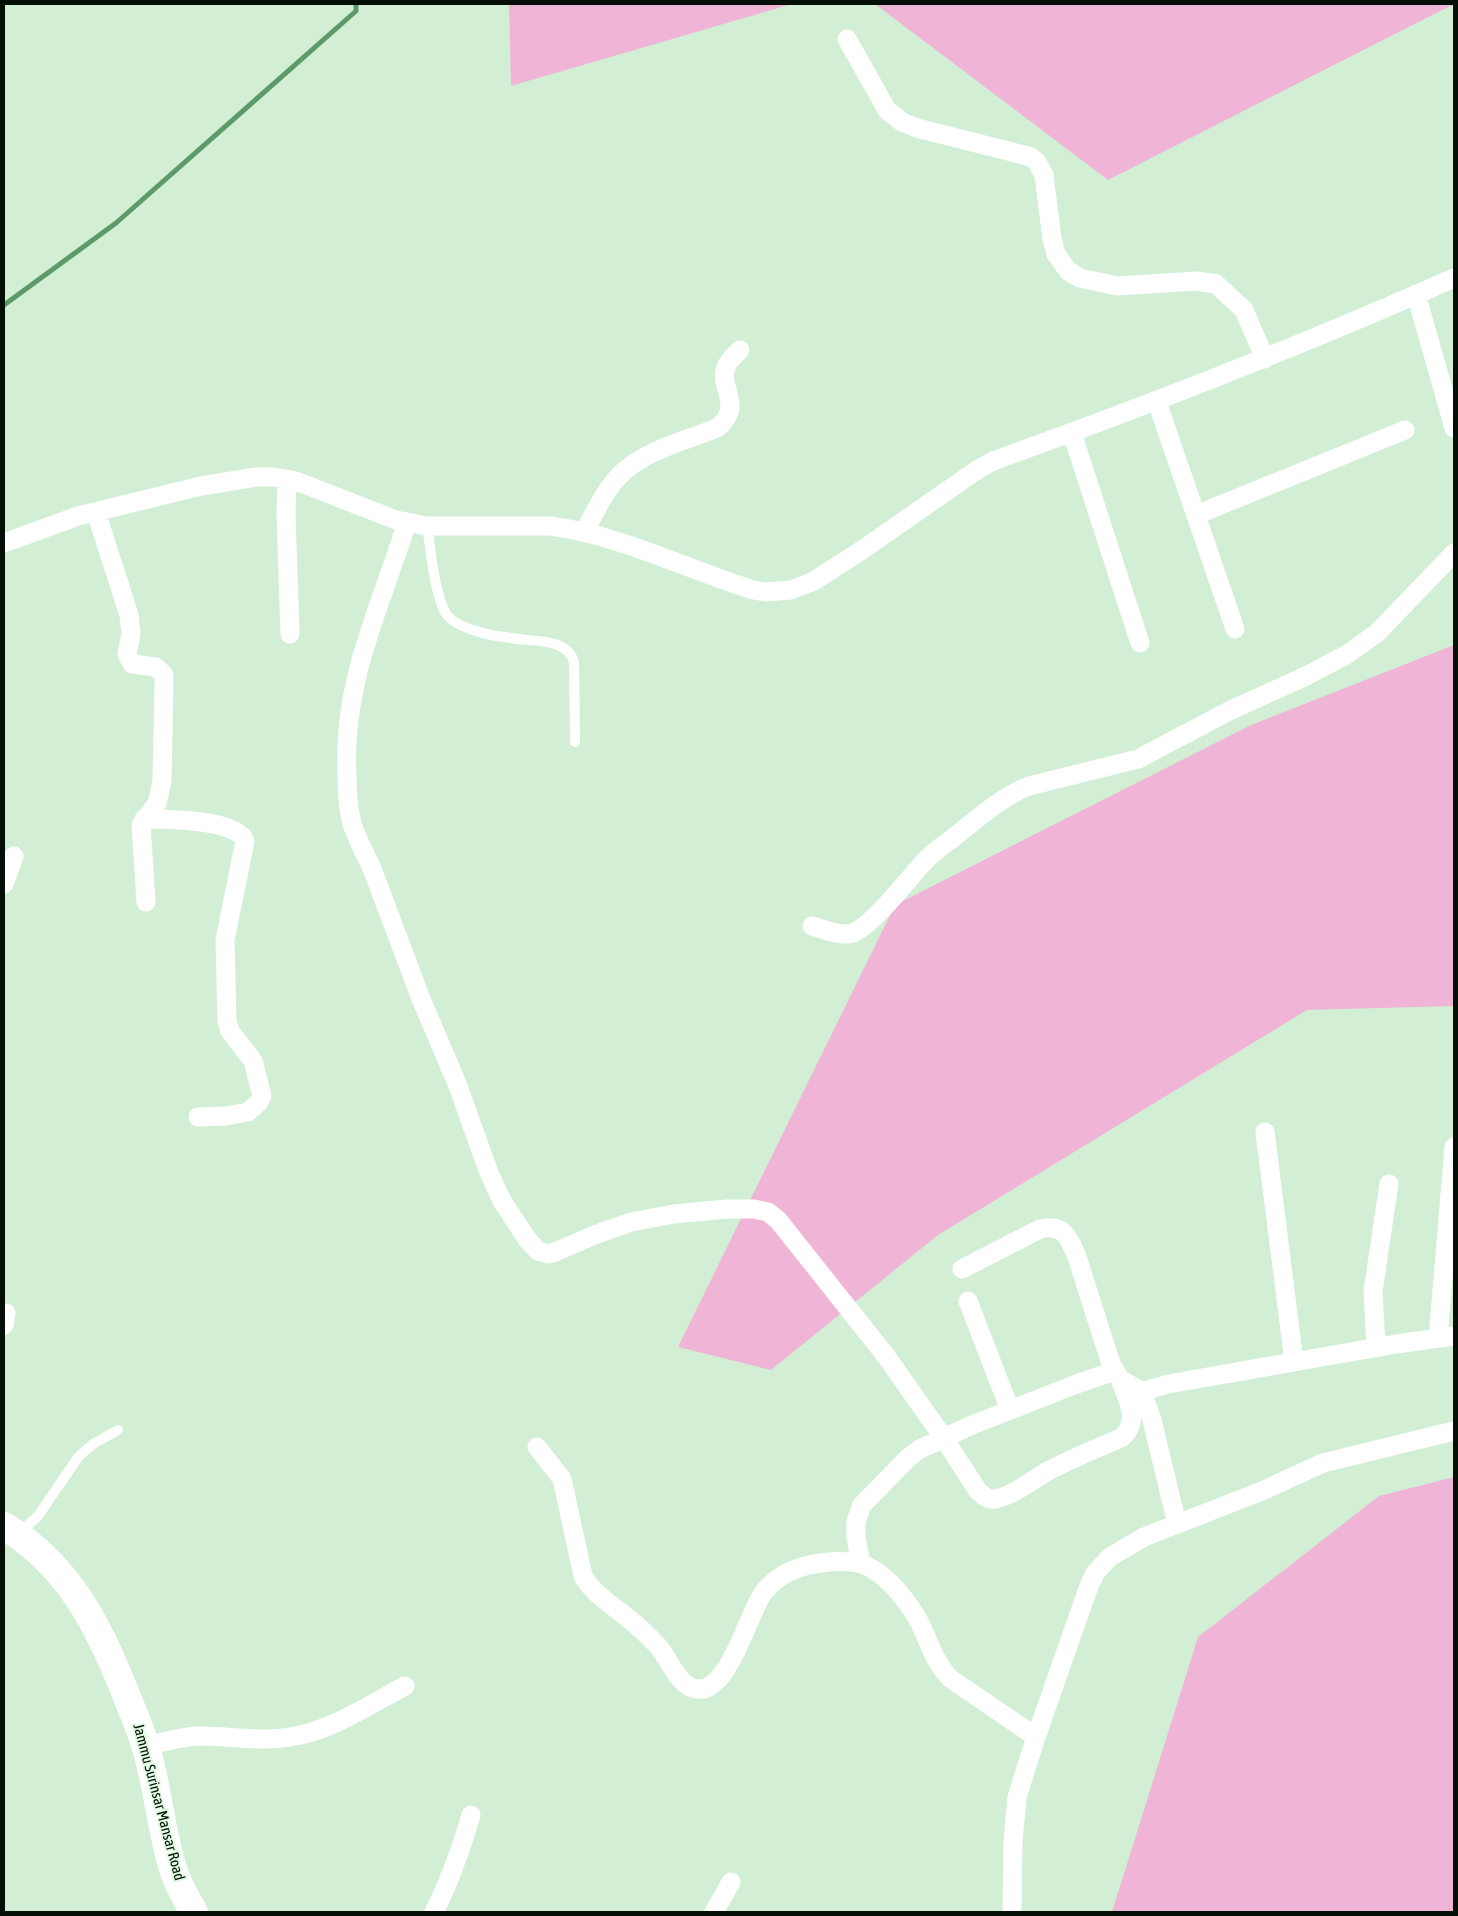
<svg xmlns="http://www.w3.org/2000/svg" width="1458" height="1916" font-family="'Asap Condensed',sans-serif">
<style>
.green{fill:#f0b5d6}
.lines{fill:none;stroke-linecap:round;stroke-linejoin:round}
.stream{stroke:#5e996a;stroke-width:5}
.lane{stroke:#fff;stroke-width:10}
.street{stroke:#fff;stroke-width:19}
.secondary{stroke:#fff;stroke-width:28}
.labels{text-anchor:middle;stroke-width:4;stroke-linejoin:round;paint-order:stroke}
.street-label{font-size:15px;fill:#050e07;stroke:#dffce3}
</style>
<rect width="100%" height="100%" fill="#d2efd6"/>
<!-- green -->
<path class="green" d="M509 4H792L511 86Z
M875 4H1454L1108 180Z
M1454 645V1006L1307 1010 938 1235 771 1370 678 1347 895 905 1251 725Z
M1454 1477V1912H1112L1198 1637 1379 1496Z"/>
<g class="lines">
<!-- stream -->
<path class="stream" d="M4 305 116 223 356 11V4"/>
<!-- lane -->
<path class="lane" d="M427 526C431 551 434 590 445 612 454 629 493 636 511 638 531 642 567 637 574 662L575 742
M18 1534 38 1516 79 1456 93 1444 118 1430"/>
<!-- street -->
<path class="street" d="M847 39 887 110 902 122 917 128 1020 154 1031 157 1037 162 1044 175 1052 239 1056 254 1068 271 1080 278 1117 286 1197 281 1216 284 1244 310 1265 359
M1416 294 1454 428
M1157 402 1235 629
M1072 433 1140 643
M287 479 286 514 290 634
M96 512 129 615 131 634 127 654 132 664 156 667 164 675V682L162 782 157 803 141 825 146 902
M1196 515 1405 430
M407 522C380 609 342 682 347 775 347 791 348 808 352 824 357 839 364 852 371 866L421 999 458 1086 489 1173 502 1201 527 1239 538 1251 549 1254 555 1252 597 1234 631 1222 674 1214 727 1209H754L768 1212 778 1220 886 1356 943 1437 978 1491C983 1496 988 1500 995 1499 1015 1495 1033 1479 1050 1470 1073 1458 1097 1448 1121 1438 1141 1422 1127 1399 1120 1379
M585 531C595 512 605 490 620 475 645 450 685 441 717 428 746 405 716 387 727 365 730 359 735 355 740 350
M4 543 78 516 201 486 256 477H274L296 481 396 520 427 526H550C621 535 685 569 753 590L765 592 791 590 814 581 859 552 977 470 993 461C1149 405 1303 345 1454 278
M144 819C164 819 238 819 245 841L225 940 227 1021 230 1031 253 1061 262 1096 259 1102 248 1112 226 1116 198 1117
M4 884 14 856
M812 926C823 929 842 937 853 933 874 924 907 880 924 862 932 853 943 845 953 838 977 819 1001 797 1029 786L1138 759 1231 710 1302 678 1346 655 1377 633 1454 553
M1265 1132 1294 1362
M962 1269 1040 1229C1064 1223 1069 1238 1077 1257L1111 1364 1120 1379 1137 1389 1144 1397 1152 1420 1177 1524
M968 1301 1010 1410
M4 1325 6 1313
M1438 1338 1454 1147
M1376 1348 1373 1291 1389 1184
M1141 1392 1168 1384 1396 1344 1454 1336
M537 1447 562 1479 583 1576C591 1590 602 1598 615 1608 630 1619 645 1632 657 1645 669 1658 674 1678 690 1687 726 1705 748 1613 763 1593 778 1574 797 1566 821 1563 836 1561 855 1560 869 1567 890 1578 909 1603 920 1623 929 1642 935 1664 951 1679L1036 1737
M861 1564 856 1537V1522L862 1505 909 1457 920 1449 972 1425 1074 1385 1114 1371
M146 1746C163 1742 181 1737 198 1736 229 1736 260 1742 290 1737 331 1731 369 1705 405 1686
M434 1912C450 1881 461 1849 471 1815
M714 1912 731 1882
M1012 1912 1013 1842 1017 1797 1036 1737 1089 1586 1095 1573 1110 1557 1144 1537 1262 1491 1323 1463 1454 1431"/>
<!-- secondary -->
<path class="secondary" d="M4 1526C68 1565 98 1624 125 1692 134 1715 145 1738 150 1763 159 1799 163 1840 175 1875 180 1888 187 1900 194 1912"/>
</g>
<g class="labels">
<!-- street labels -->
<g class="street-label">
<text transform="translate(159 1802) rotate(75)" y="5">Jammu Surinsar Mansar Road</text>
</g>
</g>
<!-- border -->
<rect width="1458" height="1916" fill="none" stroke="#050e07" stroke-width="10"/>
</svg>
